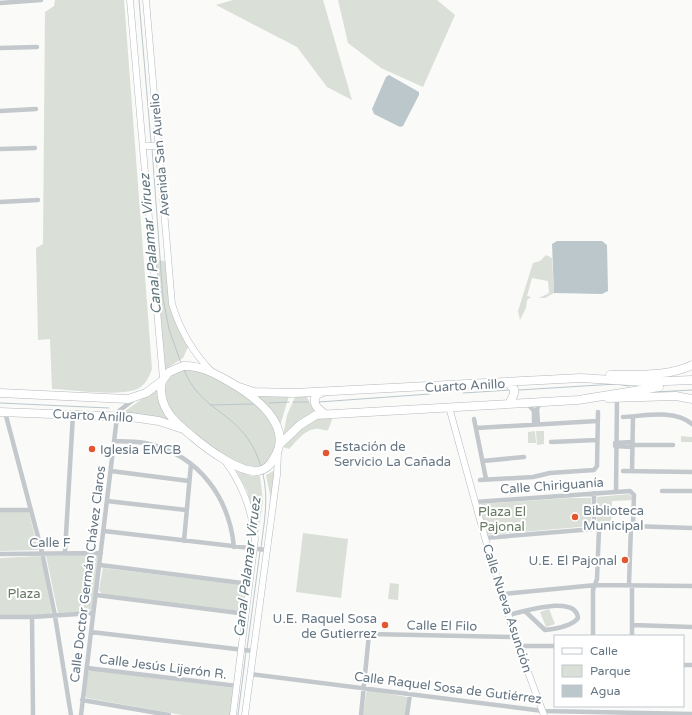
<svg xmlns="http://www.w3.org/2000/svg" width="692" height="715" font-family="'Varela Round',sans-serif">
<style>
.green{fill:#dadfd7}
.water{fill:#bbc7cb}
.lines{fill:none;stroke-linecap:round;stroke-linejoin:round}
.stream{stroke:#bbc7cb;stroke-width:1}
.secondary-casing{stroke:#b3babf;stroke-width:7}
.highway-casing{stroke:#b4b9bd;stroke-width:9}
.street{stroke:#c3c8cc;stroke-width:4.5}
.secondary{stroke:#fff;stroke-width:6}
.highway{stroke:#fff;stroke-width:8}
.poi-dot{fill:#e4572e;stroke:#fff;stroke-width:1.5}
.labels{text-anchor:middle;stroke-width:4;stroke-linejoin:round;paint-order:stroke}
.street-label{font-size:13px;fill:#657683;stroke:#fff}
.poi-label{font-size:13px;fill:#657683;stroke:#fff;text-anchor:start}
.park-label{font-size:13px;fill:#687a64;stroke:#fff}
.water-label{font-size:14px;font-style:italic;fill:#60757c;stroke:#fff}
</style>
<rect width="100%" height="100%" fill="#fafaf8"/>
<!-- green -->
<path class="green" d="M55 0H124L152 369C149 378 144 387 135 390 114 396 75 390 52 389L50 339 38 340 36 248 43 244 45 12 54 6Z
M233 0H323L352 100 327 87 297 47 216 5Z
M338 0H437L455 15 423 87 381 68 348 43Z
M546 255 552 258 554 293 545 298H539L549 293 548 281 532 278 527 296 531 297 527 300 526 308 520 320 518 311 533 263 540 261Z
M155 260 165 261C169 293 171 318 188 347L183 358 164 370Z
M184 368C190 369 197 369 203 371 224 380 275 410 277 436 278 446 270 458 264 466 237 472 204 441 184 425 180 420 171 415 168 410 159 392 166 374 184 368Z
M157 388C158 403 162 411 171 422L121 414Z
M255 393 289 396 280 426 266 405Z
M296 395H306L311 405 317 412 283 436 287 415Z
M318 417H330L332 420 328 430C323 431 321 428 315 429 303 431 298 440 289 449L283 447C289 435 306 422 318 417Z
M535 431 536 443H528V432Z
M536 431H544V444L537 445Z
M681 436 692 437V442H681Z
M236 470 252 476H260L263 501 258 534 247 491Z
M275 470 271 500 266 475Z
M629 494 632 497V500L612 501 611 526H597V497Z
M569 498H591V526L487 535 479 509 481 504Z
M0 512H29L38 550 0 551Z
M303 533 348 539 341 598 296 592Z
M96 554 99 556 92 609 89 612 58 613 46 556Z
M39 556 42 558 52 615 0 617V558Z
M103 568 243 585 246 588 243 609 240 611 102 594 99 590Z
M390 583 399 584 398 600 388 599Z
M549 609 555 624 546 627 540 612Z
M91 670 233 688 230 715H182L87 698 85 696 88 672Z
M368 690 407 697 406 715H363L366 693Z"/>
<!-- water -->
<path class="water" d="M389 75 419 92V95L403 126 400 127 374 114 372 109 386 77Z
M557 241H602L607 245 608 291 602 294 554 293 552 244Z"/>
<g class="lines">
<!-- stream -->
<path class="stream" d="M139 0 151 142
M152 148 163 298 169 329 181 363
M184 370C199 407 228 410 248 439 254 447 258 457 261 467
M519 390 616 384 629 386
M655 392 692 390
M463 393 510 390
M293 402H308
M319 402 430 394
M0 403 109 408
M269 403 289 402
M210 405 254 404
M261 548C264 523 269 499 263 474
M247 649 260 551
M238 715 246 652"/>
<defs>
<path id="secondary" d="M130 0 163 379
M146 0 172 304C180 330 191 350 210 370
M143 146H158
M449 407 485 538 515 637 544 715
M225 461C243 485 252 509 255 539L233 715
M245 715 277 475 278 453"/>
<path id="highway" d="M183 366C200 365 214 373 228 381 253 395 295 425 274 458 271 464 266 470 258 471 239 473 206 448 192 436 173 421 157 406 162 381L169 372Z
M610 375C636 374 668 377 692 365
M508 383 514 389V394L509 404
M239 387 254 392 294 393 581 378 644 382 692 380
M323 392 316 395C312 405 318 409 325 414
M0 393 128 399 146 393 162 381
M608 398 676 396 692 399
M0 412 131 417 159 421 180 428
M280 444 300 425 316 415 578 400 659 387"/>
</defs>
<!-- secondary casing -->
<use href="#secondary" class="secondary-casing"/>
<!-- highway casing -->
<use href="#highway" class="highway-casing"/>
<!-- street -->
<path class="street" d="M0 3 41 0
M0 48 37 47
M0 111 36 109
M0 149 35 148
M0 202 38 200
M527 403 534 411V424
M5 412 42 552 55 616 71 715
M623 417C645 416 674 409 692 424
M474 419 486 479
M538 424 537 409 540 403
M476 428 597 421
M116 441C127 442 138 441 149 444 199 456 229 497 234 547
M551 442 597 440
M615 443 632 442
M632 445H673
M615 446 632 447
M483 461 524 457
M111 471 189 481
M623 471 692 472
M632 471 633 417
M480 480 533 477 550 473 594 470 597 466 598 412
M616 491 617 398
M662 491H692
M594 493V529
M107 501 186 510
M475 502 630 491 634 495 633 526
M0 510H31
M631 526 629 584 632 588V636
M104 531 266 550
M485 538 631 526 692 528
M184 541 191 464
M65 552 73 414
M0 554 101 553
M100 565 250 584
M502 594 596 585 692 586
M96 595 247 614
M508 615C523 612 576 594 578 618 571 627 555 629 545 630L526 612
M0 617H32L93 613
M32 617 33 715
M632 625 692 627
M91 632 253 651
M593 636V590L597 579 599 529
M519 646H555
M683 665H692
M87 668 237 686
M250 674 543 711 692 714
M82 700 169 715
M81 715 117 417 119 411 133 400
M361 715 369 634 515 637
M407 715 410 694"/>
<!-- secondary -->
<use href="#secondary" class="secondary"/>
<!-- highway -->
<use href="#highway" class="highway"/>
</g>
<!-- markers -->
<g class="poi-dot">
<circle cx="92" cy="449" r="4"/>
<circle cx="326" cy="453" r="4"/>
<circle cx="575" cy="517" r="4"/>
<circle cx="625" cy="560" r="4"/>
<circle cx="385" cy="625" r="4"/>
</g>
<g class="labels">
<!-- street labels -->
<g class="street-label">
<text transform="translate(159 155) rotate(-95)" y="5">Avenida San Aurelio</text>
<text transform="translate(465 385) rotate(-3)" y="5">Cuarto Anillo</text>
<text transform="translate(93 415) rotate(3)" y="5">Cuarto Anillo</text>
<text transform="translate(552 485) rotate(-4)" y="5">Calle Chiriguanía</text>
<text x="50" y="547">Calle F</text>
<text transform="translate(87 574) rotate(-83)" y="5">Calle Doctor Germán Chávez Claros</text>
<text transform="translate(508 608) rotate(72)" y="5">Calle Nueva Asunción</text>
<text transform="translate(442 625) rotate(1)" y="5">Calle El Filo</text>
<text transform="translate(163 666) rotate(7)" y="5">Calle Jesús Lijerón R.</text>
<text transform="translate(448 687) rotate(7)" y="5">Calle Raquel Sosa de Gutiérrez</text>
</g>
<!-- poi labels -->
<g class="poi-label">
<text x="334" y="451">Estación de<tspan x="334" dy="15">Servicio La Cañada</tspan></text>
<text x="100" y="454">Iglesia EMCB</text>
<text x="583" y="515">Biblioteca<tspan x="583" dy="15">Municipal</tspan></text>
<text x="617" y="565" text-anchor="end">U.E. El Pajonal</text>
<text x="377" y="623" text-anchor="end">U.E. Raquel Sosa<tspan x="377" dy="15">de Gutierrez</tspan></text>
</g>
<!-- park labels -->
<g class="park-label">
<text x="502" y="516">Plaza El<tspan x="502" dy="15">Pajonal</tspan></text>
<text x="24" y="598">Plaza</text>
</g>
<!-- water labels -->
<g class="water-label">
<text transform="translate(150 244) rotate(-95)" y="5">Canal Palamar Viruez</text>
<text transform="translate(247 567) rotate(-83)" y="5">Canal Palamar Viruez</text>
</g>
</g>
<!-- legend -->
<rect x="554" y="635" width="130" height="72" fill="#ffffff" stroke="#c1c8cd"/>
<rect x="562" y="648" width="20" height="6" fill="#ffffff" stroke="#c1c8cd"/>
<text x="590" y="655" font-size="12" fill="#657683">Calle</text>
<rect x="562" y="665" width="20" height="12" fill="#dadfd7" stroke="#c1c8cd"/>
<text x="590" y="675" font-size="12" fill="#657683">Parque</text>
<rect x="562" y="685" width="20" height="12" fill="#bbc7cb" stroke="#c1c8cd"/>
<text x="590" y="695" font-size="12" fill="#657683">Agua</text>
</svg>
